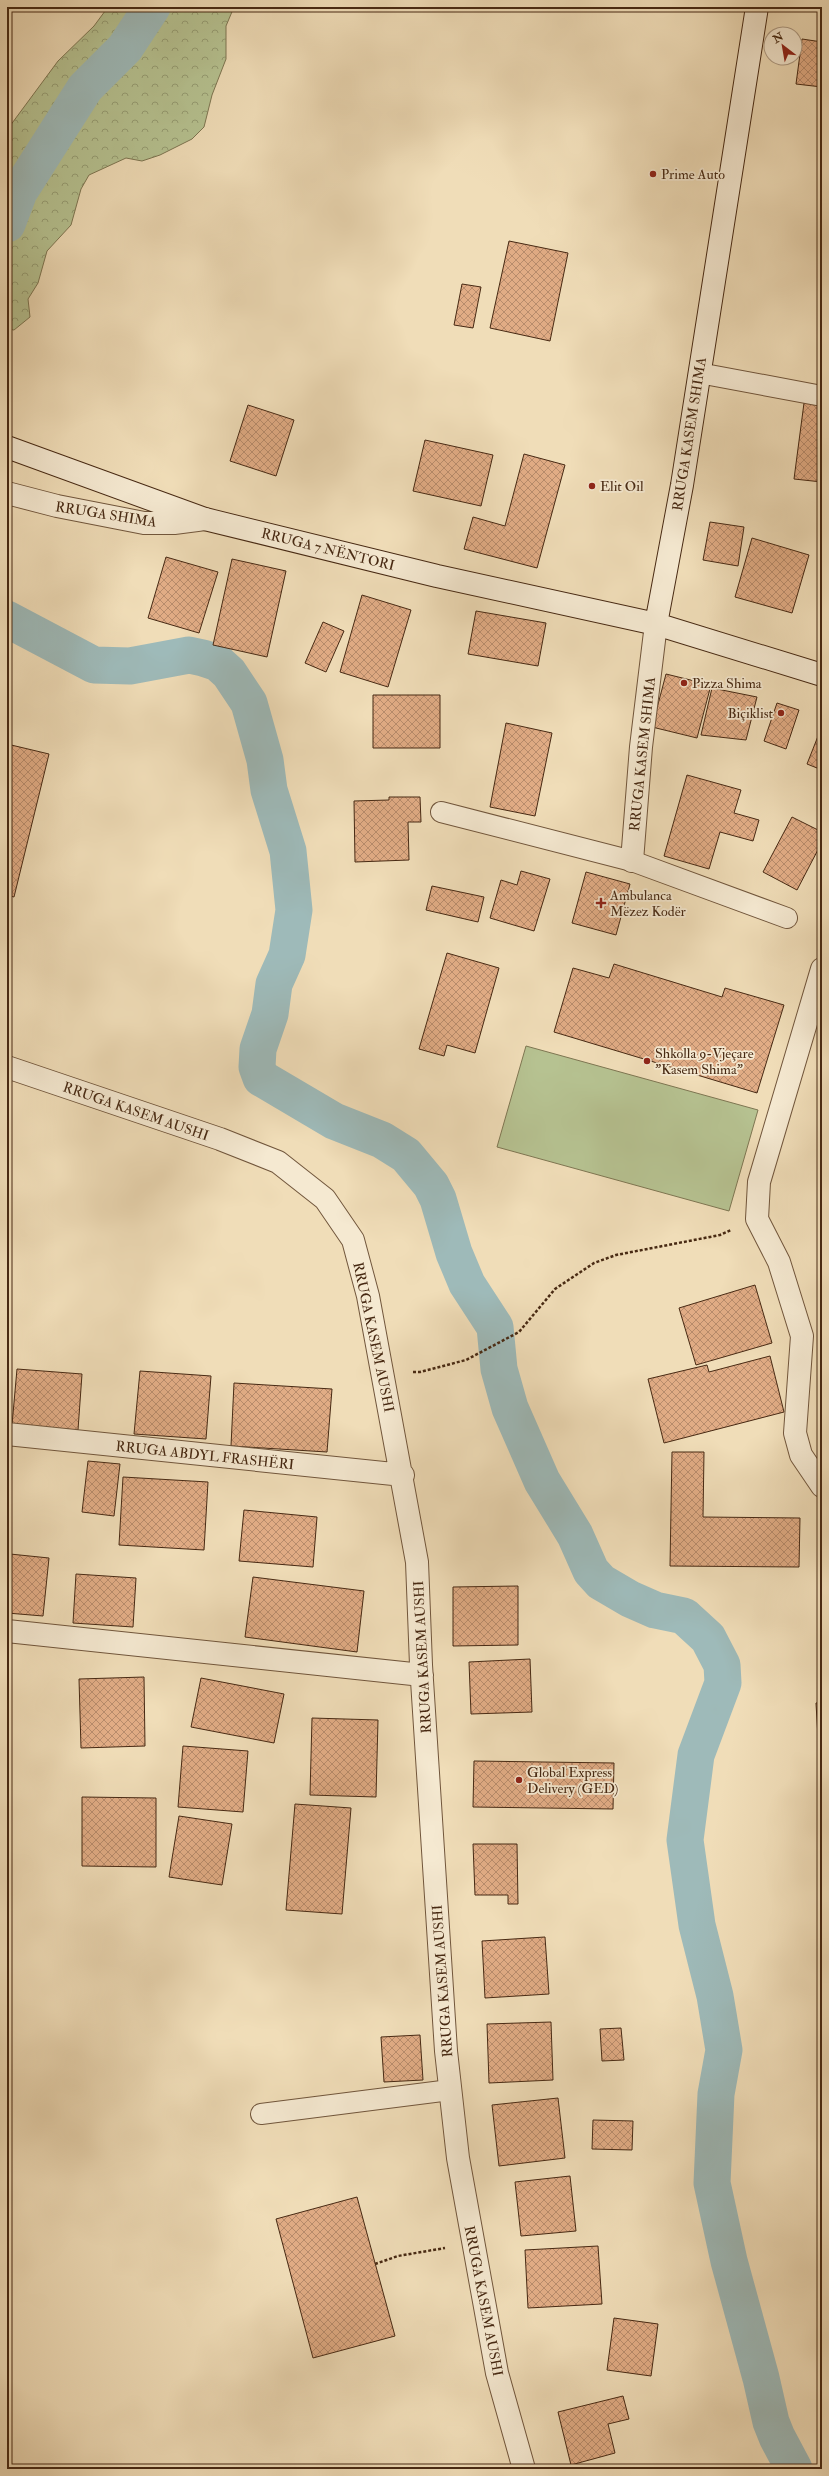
<svg xmlns="http://www.w3.org/2000/svg" width="829" height="2476" font-family="'IM FELL Double Pica',serif">
<style>
.forest{fill:url(#forest-crowns);stroke:#7e7652}
.garden{fill:#b6c291;stroke:#7e7652}
.lines{fill:none;stroke-linecap:round;stroke-linejoin:round}
.canal{stroke:#9ebab9;stroke-width:37}
.building{fill:url(#building-cross-hatch);stroke:#472913}
.service-casing{stroke:#71563c;stroke-width:22}
.minor-casing{stroke:#71563c;stroke-width:24}
.secondary-casing{stroke:#472913;stroke-width:24}
.path{stroke:#472913;stroke-width:2.5;stroke-dasharray:3 2;stroke-linecap:butt}
.service{stroke:#f5e9d1;stroke-width:20}
.minor{stroke:#f5e9d1;stroke-width:22}
.secondary{stroke:#f5e9d1;stroke-width:22}
.poi-dot{fill:#8f2418;stroke:#f5e9d1;stroke-width:1.5}
.labels{text-anchor:middle;stroke-width:3.5;stroke-linejoin:round;paint-order:stroke}
.poi-label{font-size:14px;fill:#472913;stroke:#f5e9d1;text-anchor:start}
.street-label{font-size:14px;fill:#472913;stroke:#f5e9d1}
</style>
<defs>
<pattern id="forest-crowns" width="20" height="18" patternUnits="userSpaceOnUse"><rect width="20" height="18" fill="#b6c291"/><path d="M2 6a3 3 0 1 1 6 0M12 15a3 3 0 1 1 6 0" fill="none" stroke="#969e75"/></pattern>
<pattern id="building-cross-hatch" width="8" height="8" patternUnits="userSpaceOnUse"><rect width="8" height="8" fill="#e1ac85"/><path d="M0 0l8 8M0 8l8-8" fill="none" stroke="#b88c6c"/></pattern>
</defs>
<rect width="100%" height="100%" fill="#f0ddb8"/>
<filter id="stains"><feTurbulence type="fractalNoise" baseFrequency=".005" numOctaves="4"/><feColorMatrix values="0 0 0 0 .2 0 0 0 0 .09 0 0 0 0 .02 0 0 0 .5 -.17"/></filter>
<radialGradient id="worn" r=".72"><stop offset=".6" stop-color="#630" stop-opacity="0"/><stop offset="1" stop-color="#630" stop-opacity=".3"/></radialGradient>
<!-- forest -->
<path class="forest" d="M108 7H234L226 26V59L212 95 204 127 192 139 160 155 142 161 126 158 89 175 81 189 71 225 47 251 38 283 28 299 30 317 14 330 7 329V130L58 61 94 26Z"/>
<!-- garden -->
<path class="garden" d="M526 1046 758 1110 729 1211 497 1147Z"/>
<g class="lines">
<!-- canal -->
<path class="canal" d="M7 224 19 192 85 88 125 48 152 7
M7 619 94 665 130 666 189 655 203 658 218 663 229 673 249 703 265 760 269 790 288 851 294 910 287 955 274 984 270 1014 258 1049 257 1067 261 1078 334 1121 382 1140 406 1155 431 1185 438 1199 454 1253 467 1284 495 1327 499 1369 510 1408 542 1481 575 1535 591 1571 601 1582 630 1599 655 1610 684 1616 708 1638 722 1665 723 1683 696 1755 685 1840 697 1925 715 1996 724 2050 716 2094 712 2183 729 2261 761 2378 771 2422 777 2437 794 2469"/>
</g>
<!-- building -->
<path class="building" d="M802 39 822 42V87L796 84Z
M509 241 568 253 550 341 490 328Z
M462 284 481 287 473 328 454 325Z
M804 403 822 405V482L794 479Z
M248 405 294 420 276 476 230 461Z
M425 440 493 455 481 506 413 491Z
M524 454 565 465 537 568 464 549 473 517 505 526Z
M710 522 744 527 738 566 703 560Z
M752 538 809 555 792 613 735 597Z
M166 557 218 572 199 633 148 618Z
M232 559 286 571 267 657 213 645Z
M362 595 411 610 388 687 340 672Z
M476 611 546 623 538 666 468 654Z
M323 622 344 631 326 672 305 663Z
M666 674 711 685 697 738 652 727Z
M712 688 757 697 746 740 701 735Z
M373 695H440V748H373Z
M777 703 799 710 786 749 764 741Z
M506 723 552 733 535 816 490 807Z
M822 726V770L807 764Z
M7 744 49 754 14 897 7 895Z
M687 775 741 790 734 813 759 820 753 841 720 832 709 869 664 856Z
M389 797H420L421 822H408L409 860 355 862 354 801 389 800Z
M792 817 822 832V842L797 890 763 872Z
M521 871 550 879 534 931 490 918 501 880 517 885Z
M586 872 630 884 616 935 572 923Z
M432 886 484 897 478 922 426 910Z
M447 953 499 968 475 1053 447 1045 444 1056 419 1049Z
M614 964 722 997 725 988 784 1005 757 1093 554 1032 573 968 609 978Z
M755 1285 772 1343 696 1365 679 1308Z
M770 1356 784 1412 664 1443 648 1379 707 1365 709 1372Z
M17 1369 82 1374 78 1430 12 1425Z
M140 1371 211 1376 206 1439 134 1434Z
M234 1383 332 1389 327 1452 231 1446Z
M672 1452H704L703 1517 800 1518 799 1567 670 1566Z
M88 1461 120 1464 114 1516 82 1512Z
M123 1477 208 1482 204 1550 119 1545Z
M244 1510 317 1517 313 1567 239 1561Z
M10 1554 49 1558 43 1616 7 1613Z
M76 1574 136 1578 133 1627 73 1623Z
M253 1577 364 1591 357 1652 245 1637Z
M518 1586V1645L453 1646V1587Z
M530 1659 532 1712 471 1714 469 1662Z
M144 1677 145 1746 81 1748 79 1679Z
M201 1678 284 1694 274 1743 191 1727Z
M822 1702V1754L819 1755 816 1703Z
M312 1718 378 1720 376 1797 310 1795Z
M183 1746 248 1751 243 1812 178 1807Z
M474 1761 614 1763 613 1809 473 1807Z
M82 1797 156 1798V1867L82 1866Z
M295 1804 351 1808 342 1914 286 1910Z
M179 1816 232 1824 222 1885 169 1877Z
M473 1844H517L518 1904H508V1895H475Z
M545 1937 549 1994 485 1998 482 1941Z
M551 2022 553 2080 489 2083 487 2024Z
M621 2028 624 2060 602 2061 600 2029Z
M420 2035 423 2080 384 2082 381 2037Z
M558 2098 565 2158 499 2166 492 2105Z
M593 2120 633 2121 632 2150 592 2149Z
M570 2176 576 2231 521 2236 515 2182Z
M357 2197 395 2336 313 2358 276 2219Z
M598 2246 602 2304 528 2308 525 2250Z
M614 2318 658 2324 651 2376 607 2370Z
M623 2396 629 2419 608 2424 615 2453 571 2465 558 2412Z"/>
<g class="lines">
<defs>
<path id="service" d="M699 373 822 396
M441 812 632 861 787 918
M261 2114 450 2090"/>
<path id="minor" d="M7 493 57 506 144 523H174L205 519
M632 861 641 747 656 624
M822 969 759 1182 757 1219 779 1262 802 1336 795 1433 801 1455 822 1486
M7 1067 220 1139 278 1162 325 1199 353 1240 368 1296 417 1562 421 1665 446 2051 458 2158 497 2373 524 2469
M7 1434 403 1475
M7 1631 422 1675"/>
<path id="secondary" d="M7 447 205 519 437 576 656 624 822 675
M656 624 682 485 757 7"/>
</defs>
<!-- service casing -->
<use href="#service" class="service-casing"/>
<!-- minor casing -->
<use href="#minor" class="minor-casing"/>
<!-- secondary casing -->
<use href="#secondary" class="secondary-casing"/>
<!-- path -->
<path class="path" d="M413 1372H420L466 1360 519 1332 555 1289 594 1263 616 1255 720 1235 731 1230
M375 2264 398 2256 445 2248"/>
<!-- service -->
<use href="#service" class="service"/>
<!-- minor -->
<use href="#minor" class="minor"/>
<!-- secondary -->
<use href="#secondary" class="secondary"/>
</g>
<!-- markers -->
<g class="poi-dot">
<circle cx="653" cy="174" r="4"/>
<circle cx="592" cy="486" r="4"/>
<circle cx="684" cy="683" r="4"/>
<circle cx="781" cy="713" r="4"/>
<path d="M599 897h4v4h4v4h-4v4h-4v-4h-4v-4h4z"/>
<circle cx="647" cy="1061" r="4"/>
<circle cx="519" cy="1780" r="4"/>
</g>
<g class="labels">
<!-- poi labels -->
<g class="poi-label">
<text x="661" y="179">Prime Auto</text>
<text x="600" y="491">Elit Oil</text>
<text x="692" y="688">Pizza Shima</text>
<text x="773" y="718" text-anchor="end">Biçiklist</text>
<text x="610" y="900">Ambulanca<tspan x="610" dy="16">Mëzez Kodër</tspan></text>
<text x="655" y="1058">Shkolla 9-Vjeçare<tspan x="655" dy="16">"Kasem Shima"</tspan></text>
<text x="527" y="1777">Global Express<tspan x="527" dy="16">Delivery (GED)</tspan></text>
</g>
<!-- street labels -->
<g class="street-label">
<text transform="translate(689 434) rotate(-81)" y="5">RRUGA KASEM SHIMA</text>
<text transform="translate(106 514) rotate(9)" y="5">RRUGA SHIMA</text>
<text transform="translate(328 549) rotate(14)" y="5">RRUGA 7 NËNTORI</text>
<text transform="translate(642 754) rotate(-84)" y="5">RRUGA KASEM SHIMA</text>
<text transform="translate(136 1111) rotate(19)" y="5">RRUGA KASEM AUSHI</text>
<text transform="translate(374 1337) rotate(78)" y="5">RRUGA KASEM AUSHI</text>
<text transform="translate(205 1455) rotate(6)" y="5">RRUGA ABDYL FRASHËRI</text>
<text transform="translate(422 1657) rotate(-93)" y="5">RRUGA KASEM AUSHI</text>
<text transform="translate(442 1981) rotate(-94)" y="5">RRUGA KASEM AUSHI</text>
<text transform="translate(484 2301) rotate(79)" y="5">RRUGA KASEM AUSHI</text>
</g>
</g>
<!-- margin -->
<rect width="829" height="2476" fill="none" stroke="#f0ddb8" stroke-width="24"/>
<rect x="8" y="8" width="813" height="2460" fill="none" stroke="#472913" stroke-width="2"/>
<rect x="12" y="12" width="805" height="2452" fill="none" stroke="#472913"/>
<!-- north arrow -->
<g transform="translate(783 46) rotate(329)"><circle r="19" fill="#f5e9d1" stroke="#af9c85"/>
<path d="M0-3L7 15L0 10L-7 15Z" fill="#8f2418"/>
<text y="-6" font-size="11" font-weight="bold" text-anchor="middle" fill="#472913">N</text>
</g>
<rect width="100%" height="100%" filter="url(#stains)"/>
<rect width="100%" height="100%" fill="url(#worn)"/>
</svg>
